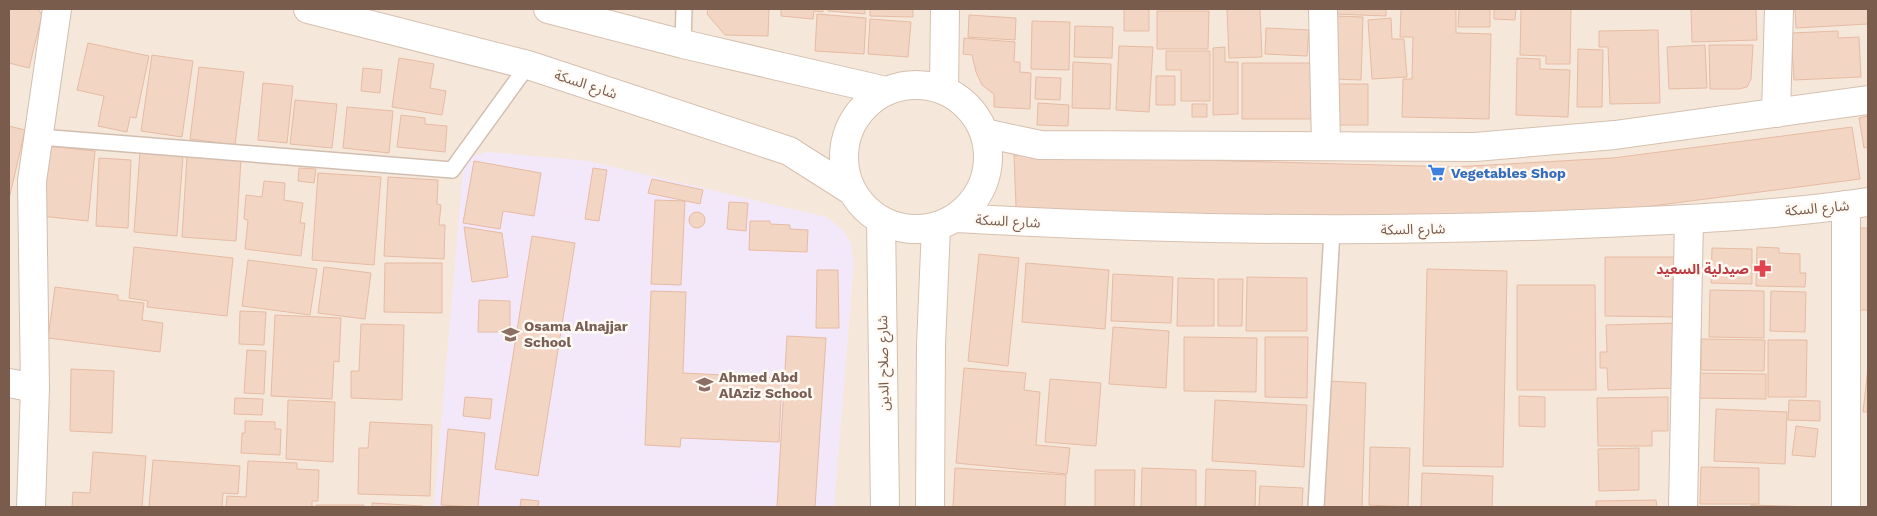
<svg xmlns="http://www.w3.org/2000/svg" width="1877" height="516" font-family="'Work Sans','Noto Sans Arabic',sans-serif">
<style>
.residential{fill:#f5e8da}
.education{fill:#f3e8fa}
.building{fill:#f3d5c3;stroke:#e6bba3}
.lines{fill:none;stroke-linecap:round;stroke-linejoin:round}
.lane-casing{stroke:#d1beb0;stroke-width:18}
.street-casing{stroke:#d1beb0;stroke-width:30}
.secondary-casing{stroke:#d6c0b0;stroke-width:30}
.lane{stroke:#fff;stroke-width:15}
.street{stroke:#fff;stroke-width:28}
.secondary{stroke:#fff;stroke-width:28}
.labels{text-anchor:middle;stroke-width:5;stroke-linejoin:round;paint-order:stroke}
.street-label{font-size:14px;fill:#7a5c4d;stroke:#fffaf3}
.shop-label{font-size:14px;font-weight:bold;fill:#366cbe;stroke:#fffaf3;text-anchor:start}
.health-label{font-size:14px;font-weight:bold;fill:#be3a42;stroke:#fffaf3;text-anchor:end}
.education-label{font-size:14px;font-weight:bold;fill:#785e54;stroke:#fffaf3;text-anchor:start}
</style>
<rect width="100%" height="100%" fill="#fdf6ec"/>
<!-- residential -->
<path class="residential" d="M9 9H1868V507H9Z"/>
<!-- education -->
<path class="education" d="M487 152 588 161 826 217 843 230 850 241 854 262 834 507H434L464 159Z"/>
<!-- building -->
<path class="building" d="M9 9H38L42 15 29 68 9 63Z
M708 9H769L768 36 725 35 707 14Z
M781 9H823V12L814 11 813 19 781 16Z
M828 9H865V14L828 11Z
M870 9H913V17L870 16Z
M1124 9H1149V31H1124Z
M1227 9H1260L1262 57 1229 58Z
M1334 9H1386V16L1334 14Z
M1401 9H1456V33L1491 34 1489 119 1402 117 1403 79H1412L1413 37H1400Z
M1459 9H1490V27H1458Z
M1494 9H1516L1515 20 1494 19Z
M1521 9H1571L1570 64H1546V56L1520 55Z
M1691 9H1756L1757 40 1692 42Z
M1795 9H1868V24L1796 28Z
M1157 11H1209L1208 49H1157Z
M817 14 866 18 864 54 815 51Z
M969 15 1016 18 1015 40 968 37Z
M1335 16 1363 17 1361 80 1333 79Z
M1391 18 1392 39H1404L1407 77 1372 79 1368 20Z
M870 19 911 22 908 57 868 54Z
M1032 21 1070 22 1069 70 1031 69Z
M1075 26 1113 27 1112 58 1074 57Z
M1266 28 1309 30 1307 56 1265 54Z
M1658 30 1660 103 1610 104 1608 47H1599V31Z
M1838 31V38L1859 37 1861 77 1794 80 1791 33Z
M964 38 1015 42 1014 62H1020V72L1031 73 1030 109 994 107V94L982 85 976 72 972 55 963 54Z
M88 43 149 56 136 118 130 117 127 132 98 126 104 96 77 90Z
M1705 45 1707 88 1669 89 1667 47Z
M1709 45H1753L1751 79 1747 87 1739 89H1710Z
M1119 46 1153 47 1149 112 1116 110Z
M1225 47V62H1238V114L1213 115V48Z
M1578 49 1603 50 1602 107H1577Z
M1166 51H1210V101H1181V70H1166Z
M152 55 193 61 182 137 141 131Z
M399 58 434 64 430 88 446 91 442 115 392 107Z
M1517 58 1540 59V69L1570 70 1568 117 1516 115Z
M1073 62 1111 64 1110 109 1072 108Z
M1242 63H1317V119H1242Z
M199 67 244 72 235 145 190 139Z
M363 68 382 70 380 93 361 91Z
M1156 76H1175V105H1156Z
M1036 77 1061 78 1060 100 1035 99Z
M263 83 293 86 287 143 258 140Z
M1335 84H1368V125H1335Z
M295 100 337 104 332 148 290 144Z
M1038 103 1069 105 1068 126 1037 125Z
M1192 104H1207V117H1192Z
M347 107 393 111 389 153 343 148Z
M401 115 425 118V124L447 126 445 152 397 147Z
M1868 116V147L1864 148 1859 118Z
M9 126 25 130 9 199Z
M1852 127 1860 179 1621 210 1452 219 1249 220 1016 207 1014 155 1454 167 1613 158Z
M47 146 95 151 88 221 40 216Z
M140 152 183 156 177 236 134 232Z
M187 156 241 159 236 241 182 237Z
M99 158 131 160 128 228 96 226Z
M474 161 541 173 534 216 503 211 500 229 463 223Z
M299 168 316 169 314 183 298 181Z
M593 168 607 170 599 221 585 219Z
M318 173 381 177 374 265 312 260Z
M388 177 438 180 437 204 441 205 439 225H445L444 259 384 256Z
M652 179 703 190 700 204 648 193Z
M264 181 285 183 284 200 303 203 300 223H305L301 256 245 249 248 220 244 219 246 195 262 197Z
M655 200 685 201 681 285 651 284Z
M729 202 748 203 746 231 727 229Z
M689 220a8 8 0 1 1 16 0a8 8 0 1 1-16 0Z
M750 221H770V224L790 225V229L808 230 807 252 749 250Z
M464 227 502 233 508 277 472 282Z
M1854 228H1868V310H1856Z
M532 236 575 243 538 476 495 469Z
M134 247 233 258 227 316 147 307 148 301 129 298Z
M1757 247 1779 248V253L1800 254V273H1806L1805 287 1756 286Z
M1712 248 1752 249V284L1711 283Z
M979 254 1019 258 1008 366 968 361Z
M1605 257H1675V317L1605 316Z
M248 260 317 269 310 315 242 306Z
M385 263H442V313L384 312Z
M1026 263 1109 270 1105 329 1022 322Z
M324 267 371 273 365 319 318 313Z
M1427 269 1507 271 1503 467 1423 466Z
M817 270H838L839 328H816Z
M1113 274 1173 277 1171 323 1111 321Z
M1247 277 1307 278V331H1246Z
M1178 278 1214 279V326H1177Z
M1218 279H1243L1242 326H1218Z
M1517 285H1595L1596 390H1517Z
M55 287 118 295V300L144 303 142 320 163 323 160 352 48 338Z
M1710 290 1764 291V338L1709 337Z
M651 291 686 292 683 373 782 378 779 442 681 438 680 447 645 445Z
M1771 291 1806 292 1805 332 1770 331Z
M479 300 510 301V332H478Z
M240 311 266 312 264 345 239 344Z
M275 315 341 318 339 362 334 361 332 399 271 396Z
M1677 323 1679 388 1608 390 1607 368H1600V352H1607L1606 325Z
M361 324 404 325 402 400 351 398V371H359Z
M1113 327 1169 331 1166 388 1109 384Z
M787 336 826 338 815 507H777Z
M1184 337 1257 338 1256 392 1184 391Z
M1265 337H1308L1307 398 1265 397Z
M1701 339 1765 340 1764 371 1701 370Z
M1768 340H1807L1806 397H1768Z
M247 350 266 351 264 394 244 393Z
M964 368 1026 373 1024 390 1040 392 1036 445 1070 448 1067 474 956 463Z
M1868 368V412H1863Z
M71 369 114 371 112 433 70 431Z
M1691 373 1766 374V399L1691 398Z
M1050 379 1101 383 1096 446 1045 442Z
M1328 381 1366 383 1362 507H1324Z
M1519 396 1545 397V427L1519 426Z
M465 397 492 399 490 419 463 416Z
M1668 397V431H1652V446H1598L1597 398Z
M235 398 263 399 262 415 234 414Z
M288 400 335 402 333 462 286 459Z
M1215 400 1307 405 1304 467 1212 461Z
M1789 400 1820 401V421L1788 420Z
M1716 409 1787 412 1785 464 1714 461Z
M245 421 275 422V429H281L280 455 241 453 242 433H245Z
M370 422 432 425 430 496 358 494 359 448H368Z
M1796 426 1818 429 1815 457 1792 455Z
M448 429 485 433 478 507 441 505Z
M1370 447 1410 448 1408 507 1369 505Z
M1639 448V490L1599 491 1598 449Z
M93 452 146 456 142 507H72L73 492 90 493Z
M153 460 240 466 238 494 223 493 222 507H149Z
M248 461 297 463V469L319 470 318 501H312V507H226L227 496 246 497Z
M1701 467 1759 468V504H1700Z
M955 468 1066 475 1065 507H953Z
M1142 468 1196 470V507H1141Z
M1206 469 1256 471 1255 507H1205Z
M1095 470H1135L1134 507H1095Z
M1422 473 1493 476 1492 507H1421Z
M1260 486 1303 488 1302 507H1259Z
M521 499 539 501 538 507H520Z
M1656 500 1657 507H1596V501Z
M372 503 423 506V507H372Z
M316 505H364V507H316Z
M1751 505 1814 507H1751Z"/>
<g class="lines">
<defs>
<path id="lane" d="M683 44 684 9
M40 137 452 170 528 65
M1316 507 1332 231"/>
<path id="street" d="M1323 9 1326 145
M1776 113 1779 9
M9 383 35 388
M31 507 35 388 32 181 57 9
M1683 507 1689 219
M1846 507V205"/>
<path id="secondary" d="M308 9 528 65 789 151 852 191
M548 9 683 44 886 91
M844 157a72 72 0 1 1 144 0a72 72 0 1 1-144 0Z
M944 90 945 9
M984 133 1040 145 1475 147 1615 135 1868 100
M957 218C1165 230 1373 233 1580 224 1676 220 1773 216 1868 202
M881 220 885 507
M930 507 931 345 936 227"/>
</defs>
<!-- lane casing -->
<use href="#lane" class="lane-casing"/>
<!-- street casing -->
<use href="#street" class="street-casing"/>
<!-- secondary casing -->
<use href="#secondary" class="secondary-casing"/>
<!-- lane -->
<use href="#lane" class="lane"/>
<!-- street -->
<use href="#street" class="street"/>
<!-- secondary -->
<use href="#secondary" class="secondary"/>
</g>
<!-- icons -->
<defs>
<symbol id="supermarket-bare" viewBox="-9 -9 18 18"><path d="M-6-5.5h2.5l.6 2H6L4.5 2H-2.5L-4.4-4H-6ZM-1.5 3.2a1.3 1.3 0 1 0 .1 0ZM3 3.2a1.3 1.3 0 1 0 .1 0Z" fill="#3f7fe0" stroke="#fffaf3" stroke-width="2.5" paint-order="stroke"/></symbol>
<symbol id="pharmacy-bare" viewBox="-9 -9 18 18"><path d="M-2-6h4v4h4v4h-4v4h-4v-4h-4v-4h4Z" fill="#e0444e" stroke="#fffaf3" stroke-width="2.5" paint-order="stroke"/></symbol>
<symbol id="school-bare" viewBox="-9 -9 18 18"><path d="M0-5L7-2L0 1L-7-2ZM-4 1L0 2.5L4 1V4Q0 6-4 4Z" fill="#8d6e63" stroke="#fffaf3" stroke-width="2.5" paint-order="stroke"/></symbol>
</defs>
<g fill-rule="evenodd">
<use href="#supermarket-bare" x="1424" y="160" width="25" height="25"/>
<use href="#pharmacy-bare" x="1750" y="256" width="25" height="25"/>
<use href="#school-bare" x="498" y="322" width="25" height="25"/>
<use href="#school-bare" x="692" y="372" width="25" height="25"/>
</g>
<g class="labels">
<!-- street labels -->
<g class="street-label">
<text transform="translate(586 84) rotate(18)" y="5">شارع السكة</text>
<text transform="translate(1817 208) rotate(-5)" y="5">شارع السكة</text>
<text transform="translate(1008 221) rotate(3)" y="5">شارع السكة</text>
<text transform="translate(1413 229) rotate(-1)" y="5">شارع السكة</text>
<text transform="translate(883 363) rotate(-91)" y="5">شارع صلاح الدين</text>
</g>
<!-- shop labels -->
<g class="shop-label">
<text x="1451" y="178">Vegetables Shop</text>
</g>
<!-- health labels -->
<g class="health-label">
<text x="1749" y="274">صيدلية السعيد</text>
</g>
<!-- education labels -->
<g class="education-label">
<text x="524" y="331">Osama Alnajjar<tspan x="524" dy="16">School</tspan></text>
<text x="719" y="382">Ahmed Abd<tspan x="719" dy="16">AlAziz School</tspan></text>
</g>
</g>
<!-- border -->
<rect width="1877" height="516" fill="none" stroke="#7a5c4d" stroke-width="20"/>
</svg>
